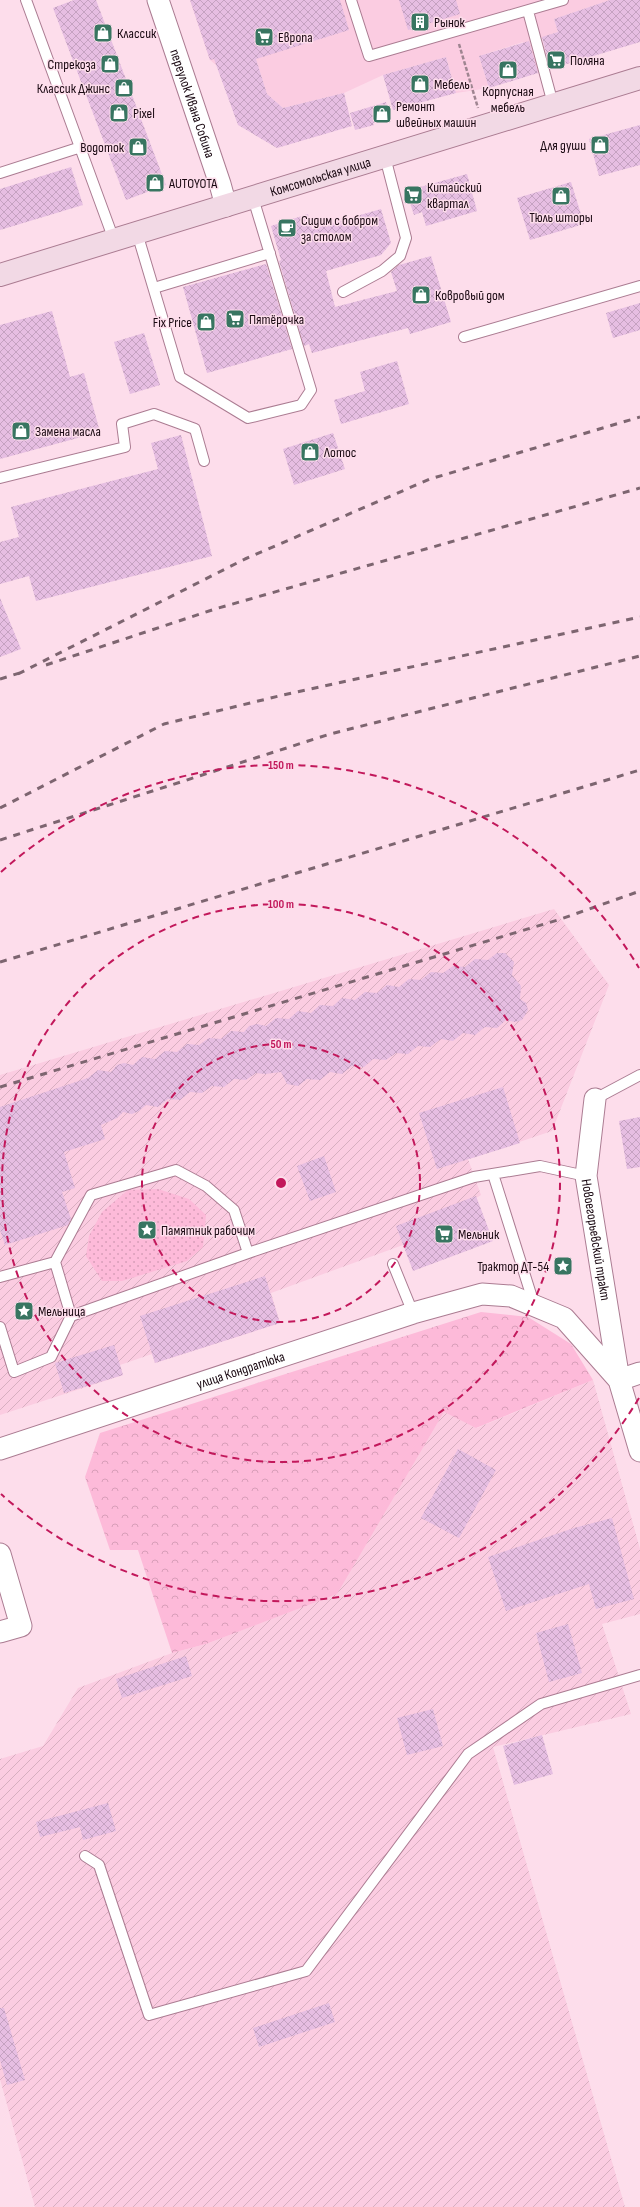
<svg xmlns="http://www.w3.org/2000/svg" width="640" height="2207" font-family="'Sofia Sans Condensed',sans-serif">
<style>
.built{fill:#fbcce1}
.industrial{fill:url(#industrial-furrows)}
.grass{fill:url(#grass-dots)}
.forest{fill:url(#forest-crowns)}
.building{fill:url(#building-cross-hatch)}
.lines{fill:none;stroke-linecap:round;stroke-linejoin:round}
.lane-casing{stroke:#ab7c92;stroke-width:12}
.street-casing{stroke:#ab7c92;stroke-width:23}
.secondary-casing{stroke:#ab7c92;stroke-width:24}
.path{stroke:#9f8591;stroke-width:2.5;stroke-dasharray:4 2;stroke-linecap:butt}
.lane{stroke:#fff;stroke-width:10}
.street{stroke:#fff;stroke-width:21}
.secondary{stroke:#f2d9e5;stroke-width:22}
.rail{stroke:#7d6570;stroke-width:3;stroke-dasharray:7 7;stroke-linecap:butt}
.ring{fill:none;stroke:#c2185b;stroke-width:2;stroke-dasharray:7 5}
.labels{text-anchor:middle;stroke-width:3;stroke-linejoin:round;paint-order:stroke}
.poi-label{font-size:14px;fill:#190811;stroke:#fdddeb;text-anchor:start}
.street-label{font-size:14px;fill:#190811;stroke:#fdddeb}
.centre{fill:#c2185b;stroke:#fdddeb;stroke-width:2}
.ring-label{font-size:12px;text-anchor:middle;font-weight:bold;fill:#c2185b;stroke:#fdddeb;stroke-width:3;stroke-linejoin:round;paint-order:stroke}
</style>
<defs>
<pattern id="industrial-furrows" width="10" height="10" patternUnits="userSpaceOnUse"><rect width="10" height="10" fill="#fbcce1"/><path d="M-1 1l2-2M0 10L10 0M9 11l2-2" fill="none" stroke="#d7aec0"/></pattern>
<pattern id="grass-dots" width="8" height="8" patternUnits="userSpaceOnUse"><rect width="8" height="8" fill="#fdbad9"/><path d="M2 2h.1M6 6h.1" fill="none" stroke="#d89eb9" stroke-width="1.8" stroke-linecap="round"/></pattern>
<pattern id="forest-crowns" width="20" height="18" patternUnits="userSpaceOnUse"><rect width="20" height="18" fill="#fdbad9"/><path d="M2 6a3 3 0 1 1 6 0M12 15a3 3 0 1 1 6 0" fill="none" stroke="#d89eb9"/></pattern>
<pattern id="building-cross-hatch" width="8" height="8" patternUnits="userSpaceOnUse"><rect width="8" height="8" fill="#e6bee2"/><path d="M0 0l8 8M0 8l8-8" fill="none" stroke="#c5a2c1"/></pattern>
</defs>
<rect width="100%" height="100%" fill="#fdddeb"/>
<!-- built -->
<path class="built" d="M190 0H610L554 19 558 32 541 38 551 69 534 74 523 42 479 56 489 88 456 93 446 57 383 75 344 93 283 108 267 94 254 53 216 65 210 60Z"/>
<!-- industrial -->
<path class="industrial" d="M554 909 609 985 552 1131 468 1159 481 1195 403 1245 271 1293 280 1323 155 1363 152 1354 120 1365 123 1375 0 1415V1075Z
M593 1380 640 1549V1614L602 1624 631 1714 493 1747 625 2207H35L0 2079V1759L43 1746 78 1688 172 1653 206 1644 336 1594 444 1412 477 1428Z"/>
<!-- grass -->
<path class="grass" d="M158 1189 189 1199 206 1215 203 1247 187 1261 122 1281H102L86 1256 89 1236 102 1212 128 1190Z"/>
<!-- forest -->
<path class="forest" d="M481 1312 528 1317 571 1344 593 1380 476 1428 444 1412 337 1594 206 1644 172 1653 138 1550H110L85 1477 100 1433Z"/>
<!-- building -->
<path class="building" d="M74 0H96L166 185 126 200 53 8Z
M190 0H340L349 30 256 59 267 94 283 108 344 93 352 126 277 148 238 125 214 59 210 60Z
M399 0H456L460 14 408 30Z
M610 0H640V42L550 69 542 37 558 32 554 19Z
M529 41 538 73 489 88 479 56Z
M446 57 456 93 393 110 383 75Z
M386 102 390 117 373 123 374 125 355 130 350 113Z
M640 125V165L599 176 589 139Z
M71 167 83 205 0 230V189Z
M467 174 477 211 426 226 422 212 414 215 406 191Z
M571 182 584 224 530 240 517 198Z
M381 209 391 243 381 255 326 271 335 307 397 291 391 272 399 265 431 256 451 322 410 334 408 328 312 353 309 344 304 346 279 261 281 260 271 226 308 214 312 229Z
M266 264 292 349 207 373 183 287Z
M640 303V330L613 338 606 313Z
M52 311 70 377 84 373 100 432 0 459V325Z
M144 333 160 385 130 394 114 342Z
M397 361 409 404 341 424 334 400 365 391 360 372Z
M333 433 345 469 294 485 283 449Z
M181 435 212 556 36 601 29 576 0 584V542L19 537 11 507 158 469 151 443Z
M0 598 21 649 0 657Z
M497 953H505L514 962 512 975 521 986 520 999 526 1003 528 1010 522 1020 515 1022 506 1020 497 1028 485 1027 475 1035 463 1033 453 1041 441 1039 430 1047 418 1046 408 1054 396 1053 386 1060 373 1059 364 1067 352 1066 342 1074 330 1072 320 1080 307 1079 298 1086 287 1084 281 1072 265 1074 256 1073 246 1080 234 1079 224 1087 212 1086 202 1093 190 1092 180 1100 168 1099 158 1107 146 1105 139 1111 132 1114 123 1112 117 1118 101 1125 105 1139 64 1152 75 1188 62 1192 71 1219 68 1225 5 1245 0 1230V1107L88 1078 98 1070 111 1072 117 1065 124 1063 133 1065 142 1057 155 1059 165 1051 177 1052 187 1044 199 1045 209 1038 221 1039 231 1031 244 1032 249 1026 257 1024 266 1026 276 1018 289 1019 298 1011 311 1013 320 1005 333 1006 342 998 355 1000 365 992 377 993 387 985 399 987 409 979 421 980 431 972 443 973 453 966 465 967 475 959 488 960Z
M503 1087 520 1143 437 1169 419 1113Z
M640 1117V1167L627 1169 619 1121Z
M324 1156 336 1192 310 1201 297 1166Z
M476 1196 493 1241 413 1271 396 1226Z
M265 1276 280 1323 155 1363 140 1316Z
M114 1345 123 1375 64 1393 55 1363Z
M458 1449 496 1470 459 1538 421 1518Z
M612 1518 634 1599 596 1609 589 1584 506 1611 488 1557 574 1528Z
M568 1624 582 1673 549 1682 536 1633Z
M186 1656 192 1676 122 1698 116 1679Z
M433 1709 443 1746 407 1755 397 1718Z
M542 1735 553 1774 514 1785 503 1746Z
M108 1803 116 1831 83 1840 80 1827 40 1837 36 1822Z
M329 2003 335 2022 259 2047 253 2028Z
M0 2008H4L25 2080 7 2085 0 2060Z"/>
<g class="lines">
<defs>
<path id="lane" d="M26 0 114 240
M351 0 369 56 563 0
M528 11 553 104
M0 173 81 147
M137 233 180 377 248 418 301 405 311 390 253 198
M154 288 270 253
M343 292 382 271 400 256 406 238 385 157
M464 337 640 286
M0 478 125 447 122 424 154 414 195 429 204 461
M595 1099 640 1075
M493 1174 534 1304
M248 1253 234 1210 206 1186 176 1170 91 1195 55 1262 71 1316 248 1253 474 1177 540 1166 586 1176
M393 1264 413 1313
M0 1277 55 1262
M0 1327 14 1372 51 1357 71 1316
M85 1856 99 1865 149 2015 306 1971 468 1754 541 1704 640 1675"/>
<g id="street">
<path id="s1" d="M158 0 220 184 226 206"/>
<path id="s2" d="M595 1099 586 1176 619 1380 640 1373"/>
<path id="s3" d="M0 1449 413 1313 482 1294 511 1296 564 1318 619 1380 640 1451"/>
<path d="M0 1554 21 1626 0 1632"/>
</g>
<g id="secondary">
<path id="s4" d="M0 275 640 78"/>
</g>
</defs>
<!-- lane casing -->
<use href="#lane" class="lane-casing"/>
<!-- street casing -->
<use href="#street" class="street-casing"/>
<!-- secondary casing -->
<use href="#secondary" class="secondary-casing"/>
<!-- path -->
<path class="path" d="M459 44 478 108"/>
<!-- lane -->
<use href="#lane" class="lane"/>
<!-- street -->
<use href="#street" class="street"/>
<!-- secondary -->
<use href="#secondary" class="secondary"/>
<!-- rail -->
<path class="rail" d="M46 665 215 609 640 488
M18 674 245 559 430 479 640 417
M0 679 23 672
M0 808 164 724 283 695 640 617
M0 840 330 734 640 656
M0 962 640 770
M0 1087 561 919 640 891"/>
</g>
<!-- distance rings -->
<g class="ring">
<circle cx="281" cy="1183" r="139"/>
<circle cx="281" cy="1183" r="279"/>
<path d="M639 1398A418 418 0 0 1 1 1494M1 872A418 418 0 0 1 639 968"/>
</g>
<!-- icons -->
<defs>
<symbol id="building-square" viewBox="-11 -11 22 22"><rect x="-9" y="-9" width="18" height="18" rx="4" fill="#387561" stroke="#fdddeb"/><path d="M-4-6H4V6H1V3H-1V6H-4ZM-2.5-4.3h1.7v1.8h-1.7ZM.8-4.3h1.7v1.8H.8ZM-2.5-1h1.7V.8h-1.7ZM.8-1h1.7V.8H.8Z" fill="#fff"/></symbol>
<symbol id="shop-square" viewBox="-11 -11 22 22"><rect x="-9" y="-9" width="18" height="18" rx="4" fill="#387561" stroke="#fdddeb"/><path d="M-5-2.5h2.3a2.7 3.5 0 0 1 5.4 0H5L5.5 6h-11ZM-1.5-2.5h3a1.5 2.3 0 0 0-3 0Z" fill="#fff"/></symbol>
<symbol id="supermarket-square" viewBox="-11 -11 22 22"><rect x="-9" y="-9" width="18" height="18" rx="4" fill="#387561" stroke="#fdddeb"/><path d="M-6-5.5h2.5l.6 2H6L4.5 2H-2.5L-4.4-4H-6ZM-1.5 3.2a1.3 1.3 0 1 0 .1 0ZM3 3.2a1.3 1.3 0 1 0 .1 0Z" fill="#fff"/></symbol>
<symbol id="cafe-square" viewBox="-11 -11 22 22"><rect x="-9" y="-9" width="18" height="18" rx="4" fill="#387561" stroke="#fdddeb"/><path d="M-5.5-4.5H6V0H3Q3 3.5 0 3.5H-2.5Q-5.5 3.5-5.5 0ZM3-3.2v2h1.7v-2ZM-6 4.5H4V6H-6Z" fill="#fff"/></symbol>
<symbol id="sight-square" viewBox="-11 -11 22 22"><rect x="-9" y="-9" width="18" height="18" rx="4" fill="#387561" stroke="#fdddeb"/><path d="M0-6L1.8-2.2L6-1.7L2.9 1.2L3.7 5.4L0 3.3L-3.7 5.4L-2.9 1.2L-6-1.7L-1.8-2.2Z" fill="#fff"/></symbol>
</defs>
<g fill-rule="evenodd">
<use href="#building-square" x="409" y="11" width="22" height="22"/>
<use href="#shop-square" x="92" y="22" width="22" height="22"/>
<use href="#supermarket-square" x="253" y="26" width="22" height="22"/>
<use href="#supermarket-square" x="545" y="49" width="22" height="22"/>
<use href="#shop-square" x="99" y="53" width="22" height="22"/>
<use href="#shop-square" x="497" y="59" width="22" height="22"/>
<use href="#shop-square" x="409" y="73" width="22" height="22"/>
<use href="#shop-square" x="113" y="77" width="22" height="22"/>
<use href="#shop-square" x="108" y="102" width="22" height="22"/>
<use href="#shop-square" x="371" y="103" width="22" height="22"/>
<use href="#shop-square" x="589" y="134" width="22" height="22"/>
<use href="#shop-square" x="127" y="136" width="22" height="22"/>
<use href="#shop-square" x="144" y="172" width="22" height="22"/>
<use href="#supermarket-square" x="402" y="184" width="22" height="22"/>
<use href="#shop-square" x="550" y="185" width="22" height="22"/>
<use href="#cafe-square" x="276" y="217" width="22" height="22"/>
<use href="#shop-square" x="410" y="284" width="22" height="22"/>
<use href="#supermarket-square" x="224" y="308" width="22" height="22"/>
<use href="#shop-square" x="195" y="311" width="22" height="22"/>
<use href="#shop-square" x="10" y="420" width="22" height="22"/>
<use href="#shop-square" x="299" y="441" width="22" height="22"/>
<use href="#sight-square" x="136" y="1219" width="22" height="22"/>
<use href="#supermarket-square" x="433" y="1223" width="22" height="22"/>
<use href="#sight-square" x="552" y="1255" width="22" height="22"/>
<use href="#sight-square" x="13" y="1300" width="22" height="22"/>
</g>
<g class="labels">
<!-- poi labels -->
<g class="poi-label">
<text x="434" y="27">Рынок</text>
<text x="117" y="38">Классик</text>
<text x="278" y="42">Европа</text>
<text x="570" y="65">Поляна</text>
<text x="96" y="69" text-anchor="end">Стрекоза</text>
<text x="434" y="89">Мебель</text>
<text x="110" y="93" text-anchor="end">Классик Джинс</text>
<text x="508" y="96" text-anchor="middle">Корпусная<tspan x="508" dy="16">мебель</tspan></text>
<text x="396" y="111">Ремонт<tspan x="396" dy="16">швейных машин</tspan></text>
<text x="133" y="118">Pixel</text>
<text x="586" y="150" text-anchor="end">Для души</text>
<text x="124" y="152" text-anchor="end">Водоток</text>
<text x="169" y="188">AUTOYOTA</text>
<text x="427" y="192">Китайский<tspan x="427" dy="16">квартал</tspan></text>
<text x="561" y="222" text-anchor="middle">Тюль шторы</text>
<text x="301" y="225">Сидим с бобром<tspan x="301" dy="16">за столом</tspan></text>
<text x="435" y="300">Ковровый дом</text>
<text x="249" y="324">Пятёрочка</text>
<text x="192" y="327" text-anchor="end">Fix Price</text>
<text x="35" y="436">Замена масла</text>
<text x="324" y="457">Лотос</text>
<text x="161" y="1235">Памятник рабочим</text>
<text x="458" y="1239">Мельник</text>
<text x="549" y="1271" text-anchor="end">Трактор ДТ-54</text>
<text x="38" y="1316">Мельница</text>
</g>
<!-- street labels -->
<g class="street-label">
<text dy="5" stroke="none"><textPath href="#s1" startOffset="109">переулок Ивана Собина</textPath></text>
<text dy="5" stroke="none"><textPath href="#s4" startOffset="335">Комсомольская улица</textPath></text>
<text dy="5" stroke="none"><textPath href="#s2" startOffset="142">Новоегорьевский тракт</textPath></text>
<text dy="5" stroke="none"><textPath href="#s3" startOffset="253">улица Кондратюка</textPath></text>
</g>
</g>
<circle cx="281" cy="1183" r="6" class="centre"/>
<g class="ring-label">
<text x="281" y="769">150 m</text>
<text x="281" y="908">100 m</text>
<text x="281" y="1048">50 m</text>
</g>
</svg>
